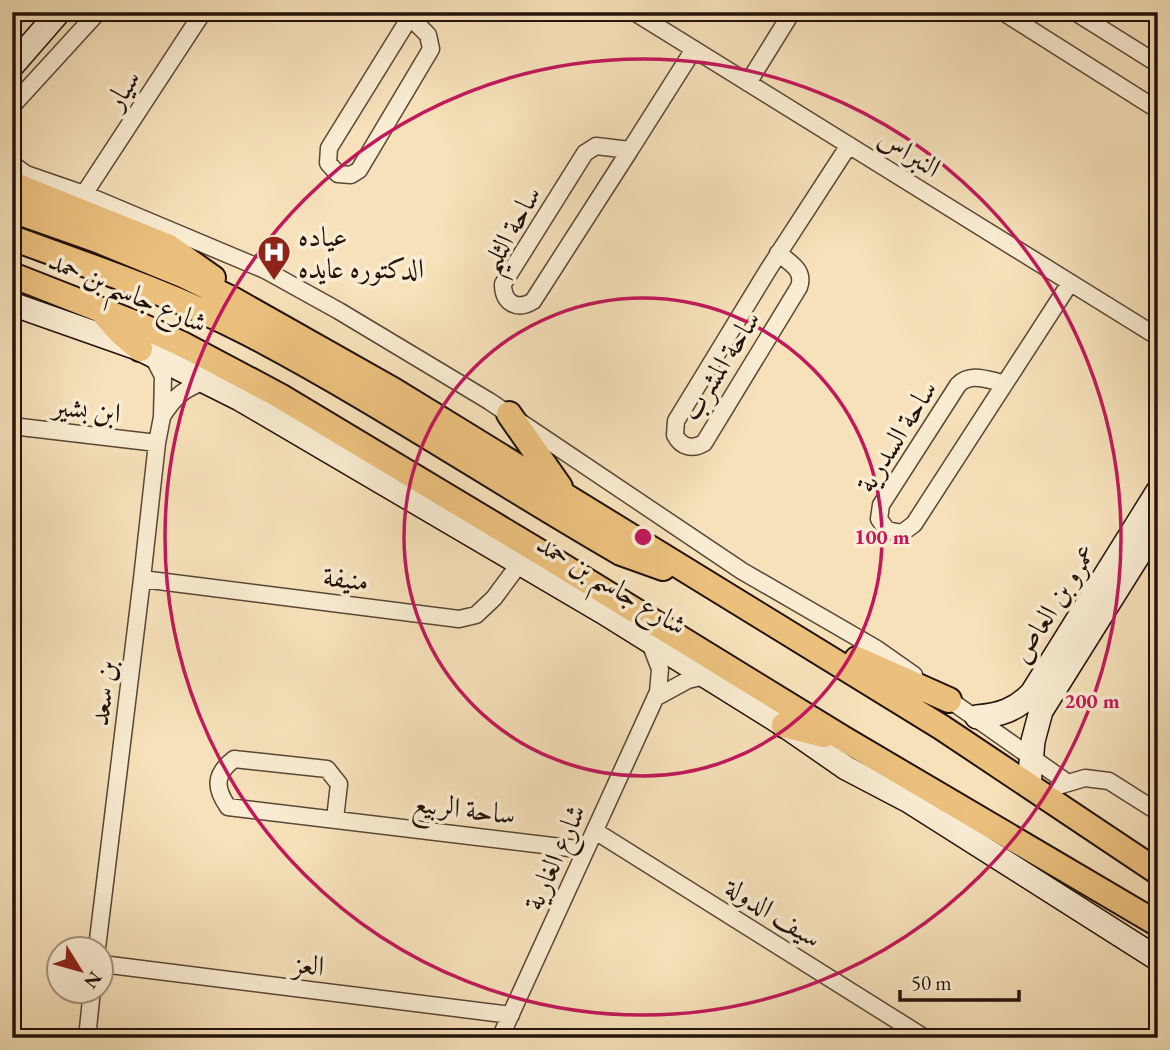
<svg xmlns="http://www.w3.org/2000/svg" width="1170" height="1050" font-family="'EB Garamond',Amiri,serif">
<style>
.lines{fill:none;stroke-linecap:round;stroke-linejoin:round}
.street-casing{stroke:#584636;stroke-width:19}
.secondary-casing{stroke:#23120a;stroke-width:26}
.primary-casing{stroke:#23120a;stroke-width:28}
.street{stroke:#f9ecd2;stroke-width:16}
.secondary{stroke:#f9ecd2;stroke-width:23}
.primary{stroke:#ebc07d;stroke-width:24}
.ring{fill:none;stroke:#c2185b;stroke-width:3.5}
.labels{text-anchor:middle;stroke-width:7;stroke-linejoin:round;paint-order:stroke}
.street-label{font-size:28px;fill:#23120a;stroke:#f9ecd2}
.poi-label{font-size:28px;fill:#23120a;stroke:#f9ecd2;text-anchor:start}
.centre{fill:#c2185b;stroke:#f9ecd2;stroke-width:3.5}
.ring-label{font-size:21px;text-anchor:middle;font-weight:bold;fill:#c2185b;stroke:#f9ecd2;stroke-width:7;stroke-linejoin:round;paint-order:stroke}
</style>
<rect width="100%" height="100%" fill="#f6e1ba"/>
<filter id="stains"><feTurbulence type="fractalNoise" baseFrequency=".00286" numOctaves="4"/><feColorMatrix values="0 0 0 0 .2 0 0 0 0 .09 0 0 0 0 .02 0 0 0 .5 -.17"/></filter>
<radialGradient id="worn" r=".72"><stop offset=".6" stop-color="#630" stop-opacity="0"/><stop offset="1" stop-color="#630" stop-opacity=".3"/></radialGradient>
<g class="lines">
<defs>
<path id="street" d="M634 12 1158 337
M1003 12 1158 110
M1075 12 1158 64
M410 17 428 35 431 49 359 170 351 175 338 174 328 163 329 148Z
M748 83 792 12
M12 106 98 12
M596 146 630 150 533 301C517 311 503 303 503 284L585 153Z
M630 150 694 49
M12 164 26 174 84 194 265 270 339 311 489 401 742 571 877 649 914 675
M84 194 203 12
M778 253C790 263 805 270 799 287L704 443C692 450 681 447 675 435L676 421 768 270C774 261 780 251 786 242L849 145
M1003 383C988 380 970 372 958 385L881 505 879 519 887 530 902 533 914 524 1070 283
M163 415C175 396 185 388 206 381
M12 426 157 443
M142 579 459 619 476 615 494 598 520 563
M941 694 1068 783
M655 698 688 680 705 676
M1058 786 1085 778 1109 781 1158 812
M335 819 339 784 327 769 234 759C215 774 214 787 228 807L586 850
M595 831 925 1038
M97 948 142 579 157 443 162 417 163 376 153 357
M102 964 511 1015
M87 1038 92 990
M500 1038 658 692 660 669 650 643"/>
<path id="secondary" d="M12 66 59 12
M12 304 140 349 240 399 603 612 784 725 846 768 909 801 1158 959
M977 717C1000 715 1016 710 1032 693L1158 491
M1029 786 1033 741 1041 711 1158 524"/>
<path id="primary" d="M12 13 13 12
M12 184 169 247 213 278
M12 210 97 240 185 276 232 299 393 390 941 727 1158 872
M12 238C92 267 172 294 248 333 376 400 496 481 621 553L663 568
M12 275 142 326 184 345 280 396 548 557 844 739 1158 924
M104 314 121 333 140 349
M509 414 560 487
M857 659 949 700
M784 725 824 735"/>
</defs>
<!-- street casing -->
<use href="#street" class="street-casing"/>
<!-- secondary casing -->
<use href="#secondary" class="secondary-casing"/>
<!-- primary casing -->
<use href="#primary" class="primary-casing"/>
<!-- street -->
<use href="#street" class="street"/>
<!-- secondary -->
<use href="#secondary" class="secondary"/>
<!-- primary -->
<use href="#primary" class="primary"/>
</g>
<!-- distance rings -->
<g class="ring">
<circle cx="643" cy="537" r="239"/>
<circle cx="643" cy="537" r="478"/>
</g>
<!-- icons -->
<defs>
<symbol id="hospital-pin" viewBox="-11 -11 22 30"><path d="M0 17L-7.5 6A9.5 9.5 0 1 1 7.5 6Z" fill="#8f2418" stroke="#f9ecd2"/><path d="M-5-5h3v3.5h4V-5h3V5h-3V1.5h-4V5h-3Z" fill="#fff"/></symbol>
</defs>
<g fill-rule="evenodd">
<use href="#hospital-pin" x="255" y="233" width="38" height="52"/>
</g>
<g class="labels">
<!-- street labels -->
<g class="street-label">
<text transform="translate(122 89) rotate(-57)" y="10">سيار</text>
<text transform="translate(910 152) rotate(32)" y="10">النبراس</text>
<text transform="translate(510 229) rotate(-61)" y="10">ساحة الثليم</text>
<text transform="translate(128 291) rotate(23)" y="10">شارع جاسم بن حمد</text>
<text transform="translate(720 365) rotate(-58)" y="10">ساحة المشرب</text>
<text transform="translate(87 409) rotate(7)" y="10">ابن بشير</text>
<text transform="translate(896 436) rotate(-58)" y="10">ساحة السدرية</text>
<text transform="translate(346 578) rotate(7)" y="10">منيفة</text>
<text transform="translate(612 584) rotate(31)" y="10">شارع جاسم بن حمد</text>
<text transform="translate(1053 603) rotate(-58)" y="10">عمرو بن العاص</text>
<text transform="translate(102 693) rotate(-83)" y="10">بن سعد</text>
<text transform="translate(464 808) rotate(7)" y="10">ساحة الربيع</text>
<text transform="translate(554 857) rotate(-66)" y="10">شارع الغارية</text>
<text transform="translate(774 912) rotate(32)" y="10">سيف الدولة</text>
<text transform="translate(309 964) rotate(7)" y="10">العز</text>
</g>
<!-- poi labels -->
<g class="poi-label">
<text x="298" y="246">عياده<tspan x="298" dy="32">الدكتوره عايده</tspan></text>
</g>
</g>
<circle cx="643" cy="537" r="10" class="centre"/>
<g class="ring-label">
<text x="882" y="544">100 m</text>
<text x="1092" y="708">200 m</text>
</g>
<!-- margin -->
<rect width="1170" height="1050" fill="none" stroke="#f6e1ba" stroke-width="42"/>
<rect x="14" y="14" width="1142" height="1022" fill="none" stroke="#23120a" stroke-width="3.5"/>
<rect x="21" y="21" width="1128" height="1008" fill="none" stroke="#23120a" stroke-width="2"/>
<!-- north arrow -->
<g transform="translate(80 970) rotate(127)"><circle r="33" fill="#f9ecd2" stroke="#a39582" stroke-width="2"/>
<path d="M0-5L12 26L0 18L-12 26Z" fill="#8f2418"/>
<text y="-10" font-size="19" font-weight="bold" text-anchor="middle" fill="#23120a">N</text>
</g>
<!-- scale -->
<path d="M900 990v10h119v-10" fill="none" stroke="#23120a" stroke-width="3.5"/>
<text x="911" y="990" font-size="21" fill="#23120a" stroke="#f9ecd2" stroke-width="5" paint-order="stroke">50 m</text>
<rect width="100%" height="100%" filter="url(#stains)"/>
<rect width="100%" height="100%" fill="url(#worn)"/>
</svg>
